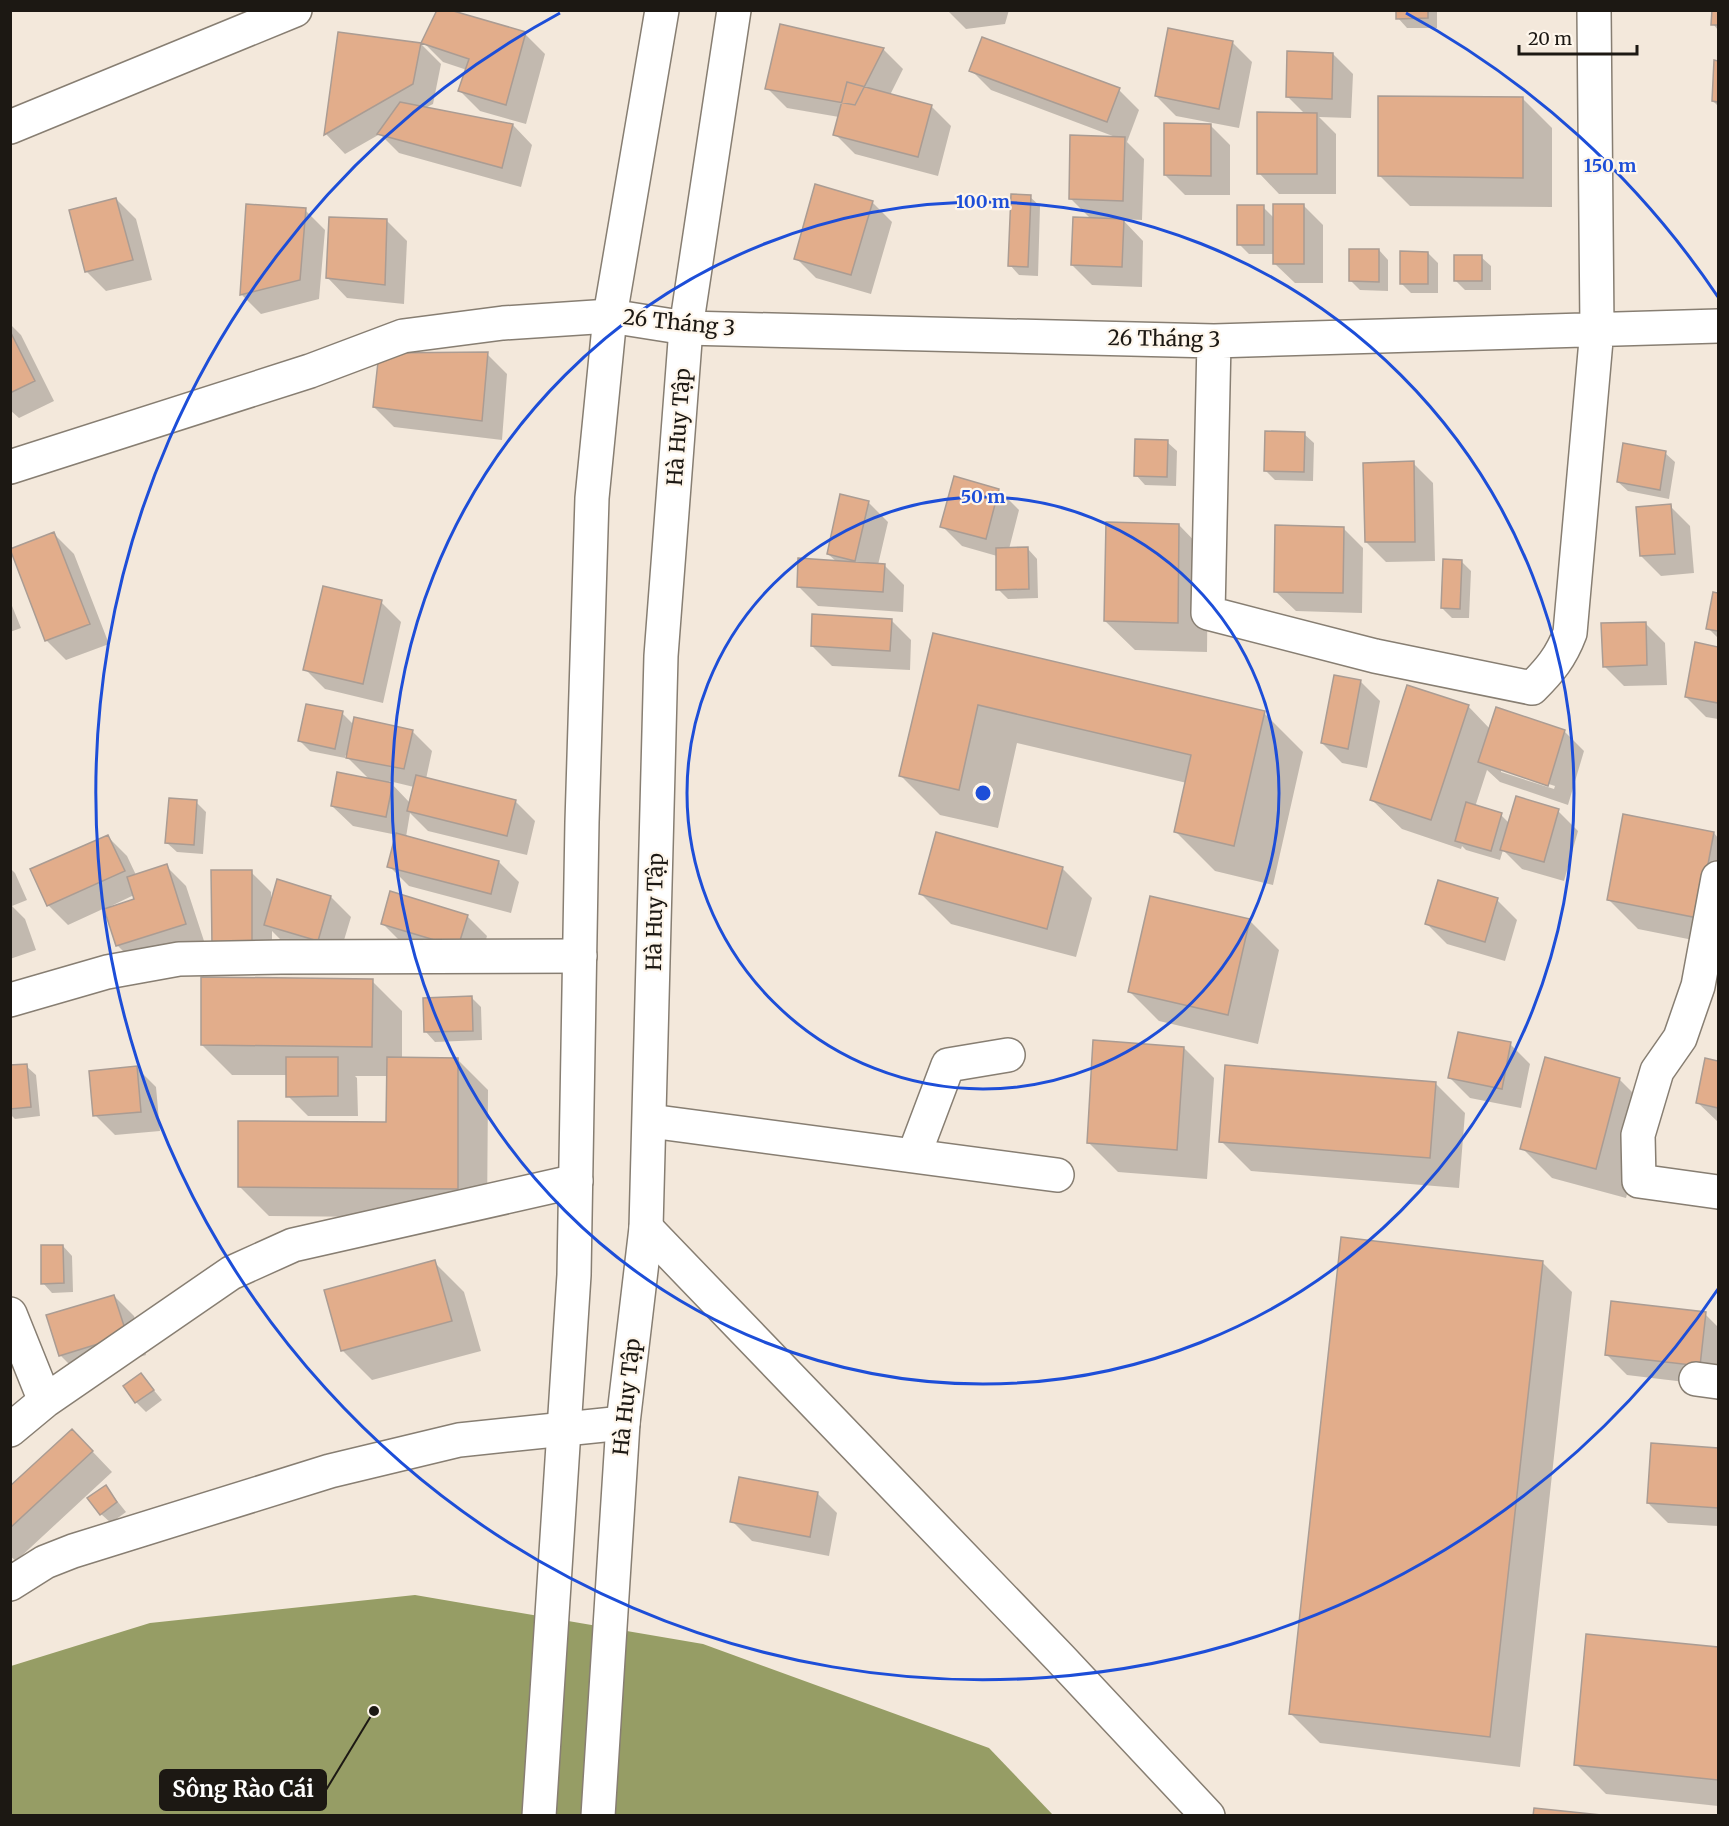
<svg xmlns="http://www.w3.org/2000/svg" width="1729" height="1826" font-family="Merriweather,serif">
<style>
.water{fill:#969d65}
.shadow{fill:#0003;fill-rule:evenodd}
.building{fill:#e2ad8b;stroke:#aa9c93;stroke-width:1.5}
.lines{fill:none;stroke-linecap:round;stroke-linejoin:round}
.minor-casing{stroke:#877e72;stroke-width:36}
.major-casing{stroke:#877e72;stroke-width:36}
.minor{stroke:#fff;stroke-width:33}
.major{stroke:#fff;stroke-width:33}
.ring{fill:none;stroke:#1d4ed8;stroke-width:3}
.labels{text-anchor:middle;stroke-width:4.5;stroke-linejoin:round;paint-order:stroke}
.street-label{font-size:21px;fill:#1c1813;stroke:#fef6eb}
.centre{fill:#1d4ed8;stroke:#fef6eb;stroke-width:3}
.ring-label{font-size:18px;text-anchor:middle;font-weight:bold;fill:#1d4ed8;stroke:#fef6eb;stroke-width:4.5;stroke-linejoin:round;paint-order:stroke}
.leader{fill:none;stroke:#1c1813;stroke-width:2}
.callout-dot{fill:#1c1813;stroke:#fef6eb;stroke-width:2}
.callout{fill:#1c1813;stroke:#1c1813;stroke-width:2}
.callout-label{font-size:22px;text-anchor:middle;font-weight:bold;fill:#fff}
</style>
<rect width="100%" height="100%" fill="#f3e8db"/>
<!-- water -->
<path class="water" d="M415 1595 703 1644 989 1748 1053 1815 11 1816V1666L150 1623Z"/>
<!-- shadow -->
<path class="shadow" d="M947 10H1009L1005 24 966 29Z
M1398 10H1437V28H1407L1398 18Z
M1714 10H1718V30L1713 24Z
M339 33 421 44 441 64 433 104 425 108 513 125 532 145 521 187 399 153 380 134 345 154 326 134Z
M525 34 545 54 526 124 480 111 460 91 467 70 443 62 423 42Z
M1232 42 1252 62 1239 128 1176 116 1156 96Z
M883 49 903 69 890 95 931 106 951 126 938 176 855 154 835 134 839 117 787 108 767 88Z
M1333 54 1353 74 1351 118 1319 117 1336 134V194H1279L1259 173 1305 114 1287 96Z
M1715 62H1718V106L1713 101Z
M971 70 1119 90 1139 110 1127 142 1144 159 1142 220 1122 219 1143 241 1142 287 1092 285 1072 265 1092 220 1070 198 1118 138 991 90Z
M1522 98 1552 128V207L1410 206 1380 176Z
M1210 125 1230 145V195H1185L1165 175Z
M1030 197 1040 206 1038 276 1019 275 1010 265Z
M116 199 136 219 152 280 106 291 86 271Z
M872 202 892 222 871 294 816 278 796 258Z
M1303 205 1323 225V283H1295L1274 263V254H1249L1239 244 1263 207 1274 218Z
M305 210 325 230 319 299 261 314 241 294Z
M387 221 407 241 404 304 347 298 327 277Z
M1379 250 1388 260V291L1360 290 1350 280Z
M1428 253 1438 263V293H1411L1401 283Z
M1481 257 1491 266V290H1465L1455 280Z
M10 324 21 335 54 401 19 418 10 410Z
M487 354 507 374 502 440 394 427 374 407Z
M1304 434 1314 443 1313 481 1275 480 1266 471Z
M1167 442 1177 451 1176 486 1145 485 1136 475Z
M1665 453 1675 462 1669 499 1628 491 1618 482Z
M1413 463 1433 483 1435 561 1386 562 1366 542Z
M999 490 1019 510 1009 549H1028L1037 559 1038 598 1008 599 998 589 997 556 962 546 942 526Z
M868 502 888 522 878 565H884L904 585 903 612 818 606 798 586 837 562 828 554Z
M1670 506 1690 526 1694 573 1661 576 1641 556Z
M1179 525 1208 555 1207 652 1135 650 1105 621Z
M1343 528 1363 548 1362 613 1296 611 1275 591Z
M54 534 74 554 109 644 66 660 46 640Z
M1461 561 1471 571 1469 618H1452L1442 608Z
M1714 594 1718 595V638L1708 628Z
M10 601 21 628 10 632Z
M381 602 401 622 383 703 325 689 305 669Z
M891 620 911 640 910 670 832 666 812 646Z
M1645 623 1665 643 1667 685 1624 686 1604 666Z
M934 635 1264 713 1303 752 1273 885 1215 871 1176 832 1187 783 1017 743 998 828 940 815 901 776Z
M1696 644 1718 648V719L1706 717 1686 697Z
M1360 681 1380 701 1367 768 1342 763 1322 743Z
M1468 706 1490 729 1564 731 1584 751 1568 805 1500 782 1487 770 1475 807 1501 815 1510 824 1558 811 1578 831 1564 881 1522 869 1503 850 1500 860 1466 850 1462 846 1461 849 1402 829 1372 800ZM1501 769 1555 786 1554 789 1501 772Z
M342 713 354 725 412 731 432 751 426 779 515 801 535 821 527 855 428 831 410 813 406 837 499 862 519 882 511 913 409 886 389 866 397 835 353 826 332 806 371 781 345 755V758L310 751 300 741ZM389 781 414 787 410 803Z
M196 802 206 812 203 854 177 852 167 843Z
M1714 833 1718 838V945L1638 929 1608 899Z
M107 836 127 856 136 875 166 866 186 886 205 944 137 965 117 945 105 908 68 925 48 905ZM134 895 136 900 112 908 111 906Z
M10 868 15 873 27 900 12 906 25 919 36 950 10 959Z
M1062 868 1092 898 1076 957 951 924 921 894Z
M251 872 271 892V901L331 897 351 917 338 960 285 944 272 931V965L213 946Z
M1497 900 1517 920 1505 961 1447 944 1427 924Z
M467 916 487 936 478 966 402 943 382 923Z
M1249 920 1279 950 1258 1044 1159 1021 1129 991Z
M372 981 402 1011V1059L458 1060 488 1090 487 1218 269 1216 239 1186 388 1123V1076H355L357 1078 358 1116H308L288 1096V1075H232L202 1045Z
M472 998 481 1007 482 1040 435 1042 426 1032Z
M1510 1044 1530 1064 1521 1108 1470 1098 1450 1078Z
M1184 1048 1214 1078 1207 1179 1118 1172 1088 1142Z
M1706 1060 1718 1062V1122L1697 1102Z
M26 1066 36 1075 40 1116 15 1119 10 1114V1067Z
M136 1067 156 1087 160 1131 115 1135 95 1115Z
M1619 1079 1649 1109 1626 1198 1552 1178 1522 1148Z
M1435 1083 1465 1113 1459 1188 1251 1171 1221 1141Z
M63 1246 72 1256 73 1292 52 1293 43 1283Z
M434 1262 464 1292 481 1351 372 1380 342 1350Z
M1542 1262 1572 1292 1520 1767 1320 1743 1290 1713Z
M114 1296 134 1316 146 1355 80 1375 60 1355Z
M1705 1314 1718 1327V1386L1627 1375 1607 1355Z
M141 1375 162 1400 146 1412 136 1402Z
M1652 1445 1718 1450V1526L1668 1523 1648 1503Z
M92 1451 112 1472 16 1561 10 1556V1488Z
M106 1487 126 1512 111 1523 101 1514Z
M817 1493 837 1513 829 1556 752 1541 732 1521Z
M1587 1636 1718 1649V1806L1606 1794 1576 1764Z"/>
<!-- building -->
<path class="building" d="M437 10H450L526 32 506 105 458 91 469 59 421 43Z
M1396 10H1428V18L1396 19Z
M1712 10H1718V25H1711Z
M780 24 884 48 855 105 765 89Z
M1168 28 1233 41 1219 109 1155 96Z
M338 32 421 43 413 84 324 135Z
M982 37 1120 88 1107 122 969 71Z
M1287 51 1333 53 1332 99 1286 97Z
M1714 60 1718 61V102L1712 101Z
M847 82 932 105 918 157 833 135Z
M1378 96 1523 97V178L1378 176Z
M400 102 513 124 502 168 377 134Z
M1257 112 1317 113V174H1257Z
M1164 123 1211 124V176L1164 175Z
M1070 135 1125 137 1123 201 1069 199Z
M815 184 873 201 851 275 794 259Z
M1011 194 1031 195 1028 267 1008 266Z
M116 198 133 260 85 272 69 210Z
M246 204 306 208 300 280 240 295Z
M1273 204H1304V264H1273Z
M1237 205H1264V245H1237Z
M329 217 387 219 385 285 326 278Z
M1073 217 1124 219 1122 267 1071 265Z
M1349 249H1379V282L1349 281Z
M1400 251 1428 252V284H1400Z
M1454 255H1482V281H1454Z
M10 331 35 381 10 393Z
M488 352 482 421 373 407 379 353Z
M1265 431 1305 432 1304 472 1264 471Z
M1135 439 1168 440 1167 477 1134 476Z
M1623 443 1666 451 1660 490 1617 482Z
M1414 461 1415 542H1365L1363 463Z
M954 476 999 489 986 539 940 527Z
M840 494 869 501 855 561 827 554Z
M1671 504 1675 554 1640 556 1636 507Z
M1106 522 1179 524 1178 623 1104 621Z
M1275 525 1344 527 1343 593 1274 592Z
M54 532 90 624 45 641 10 549Z
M1028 547 1029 589 996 590V548Z
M798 558 885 564 883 592 797 587Z
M1443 559 1462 560 1460 609 1441 608Z
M323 586 382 600 363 684 303 670Z
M1713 592 1718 593V631L1706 629Z
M812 614 892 619 890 651 811 646Z
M1646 622 1647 665 1603 667 1601 623Z
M933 633 1265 711 1234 846 1174 832 1191 755 978 705 959 790 899 776Z
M1695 642 1718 647V703L1685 697Z
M1334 675 1361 680 1348 749 1321 743Z
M1407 685 1469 705 1431 820 1370 800Z
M306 704 343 711 335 749 298 741Z
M1496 707 1565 730 1548 786 1478 762Z
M354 717 413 730 404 769 346 758Z
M337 772 393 783 386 817 331 806Z
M416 775 516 800 507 836 407 811Z
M1516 796 1559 809 1544 862 1500 850Z
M169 798 197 800 194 845 165 843Z
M1466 802 1502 813 1491 851 1455 841Z
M1623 814 1714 832 1698 918 1607 900Z
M936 832 1063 867 1047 929 919 894Z
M396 833 499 861 491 894 387 867Z
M108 835 125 871 47 906 30 869Z
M167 864 186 924 116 946 104 909 134 899 127 877Z
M211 870H252V946H212Z
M277 879 331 896 318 941 264 925Z
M1438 880 1498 898 1485 942 1425 924Z
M390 891 468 915 458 947 381 924Z
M1150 896 1250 919 1228 1015 1128 992Z
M201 977 373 979 372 1047 201 1045Z
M472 996 473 1031 424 1032 423 998Z
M1458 1032 1511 1042 1502 1089 1448 1078Z
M1093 1040 1184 1047 1177 1150 1087 1143Z
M286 1057H338V1096L286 1097Z
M387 1057 458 1058V1189L238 1187V1121L386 1122Z
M1545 1057 1620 1078 1596 1169 1520 1149Z
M1705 1058 1718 1061V1108L1696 1103Z
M27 1064 31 1107 10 1109V1065Z
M1225 1065 1436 1082 1430 1158 1219 1142Z
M137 1066 141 1112 93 1116 89 1071Z
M1341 1237 1543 1261 1490 1737 1289 1714Z
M41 1245H63L64 1283 41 1284Z
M435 1260 452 1321 341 1351 324 1290Z
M114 1295 127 1335 59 1356 46 1315Z
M1611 1301 1706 1312 1700 1366 1605 1355Z
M141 1373 154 1390 135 1403 123 1386Z
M72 1429 93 1451 10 1528V1486Z
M1651 1443 1718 1448V1508L1647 1503Z
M739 1477 818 1492 810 1537 730 1522Z
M106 1485 117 1502 100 1515 87 1498Z
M1586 1634 1718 1647V1780L1574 1765Z
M1534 1808 1611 1816H1533Z"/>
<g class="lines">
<defs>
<path id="minor" d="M10 127 295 10
M1214 341 1208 613 1375 656 1532 688C1550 670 1561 657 1570 633L1597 329 1594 10
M10 467 310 371 403 336 503 323 610 316 686 328 1214 341 1718 326
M1718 878 1698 986 1680 1038 1657 1071 1638 1135 1639 1181 1718 1192
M10 1000 107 972 179 959 281 957 580 956
M650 1121 1057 1175
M914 1155 948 1065 1008 1055
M646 1228 1060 1658 1208 1816
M10 1314 45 1401
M1696 1379 1718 1382
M10 1430 45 1401 231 1273 293 1245 576 1181
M10 1584 45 1562 73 1551 330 1471 459 1440 623 1423"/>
<path id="major" d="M539 1816 574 1275 582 822 592 498 610 316 662 10
M598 1816 623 1423 646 1228 661 656 686 328 734 10"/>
</defs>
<!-- minor casing -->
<use href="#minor" class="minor-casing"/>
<!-- major casing -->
<use href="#major" class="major-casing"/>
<!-- minor -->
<use href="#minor" class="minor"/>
<!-- major -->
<use href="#major" class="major"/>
</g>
<!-- distance rings -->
<g class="ring">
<circle cx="983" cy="793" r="296"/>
<circle cx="983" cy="793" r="591"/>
<path d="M1718 1289A887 887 0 1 1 560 13M1406 13A887 887 0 0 1 1718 297"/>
</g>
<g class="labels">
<!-- street labels -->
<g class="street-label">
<text transform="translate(679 323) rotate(6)" y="7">26 Tháng 3</text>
<text transform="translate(1164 339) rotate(1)" y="7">26 Tháng 3</text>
<text transform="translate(679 427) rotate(-86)" y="7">Hà Huy Tập</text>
<text transform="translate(655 912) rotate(-89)" y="7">Hà Huy Tập</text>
<text transform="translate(627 1397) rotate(-84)" y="7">Hà Huy Tập</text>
</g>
</g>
<circle cx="983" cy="793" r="9" class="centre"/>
<g class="ring-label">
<text x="1610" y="172">150 m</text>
<text x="983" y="208">100 m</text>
<text x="983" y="503">50 m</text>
</g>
<!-- callouts -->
<path class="leader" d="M374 1711L326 1790"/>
<circle class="callout-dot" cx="374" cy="1711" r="6"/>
<rect class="callout" x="160" y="1770" width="166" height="40" rx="6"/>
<g class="callout-label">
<text x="243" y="1797">Sông Rào Cái</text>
</g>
<!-- border -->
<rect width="1729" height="1826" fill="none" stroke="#1c1813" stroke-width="24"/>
<!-- scale -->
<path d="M1519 45v9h118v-9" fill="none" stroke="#1c1813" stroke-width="3"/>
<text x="1528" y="45" font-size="18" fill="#1c1813" stroke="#fef6eb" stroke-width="4.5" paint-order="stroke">20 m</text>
</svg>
